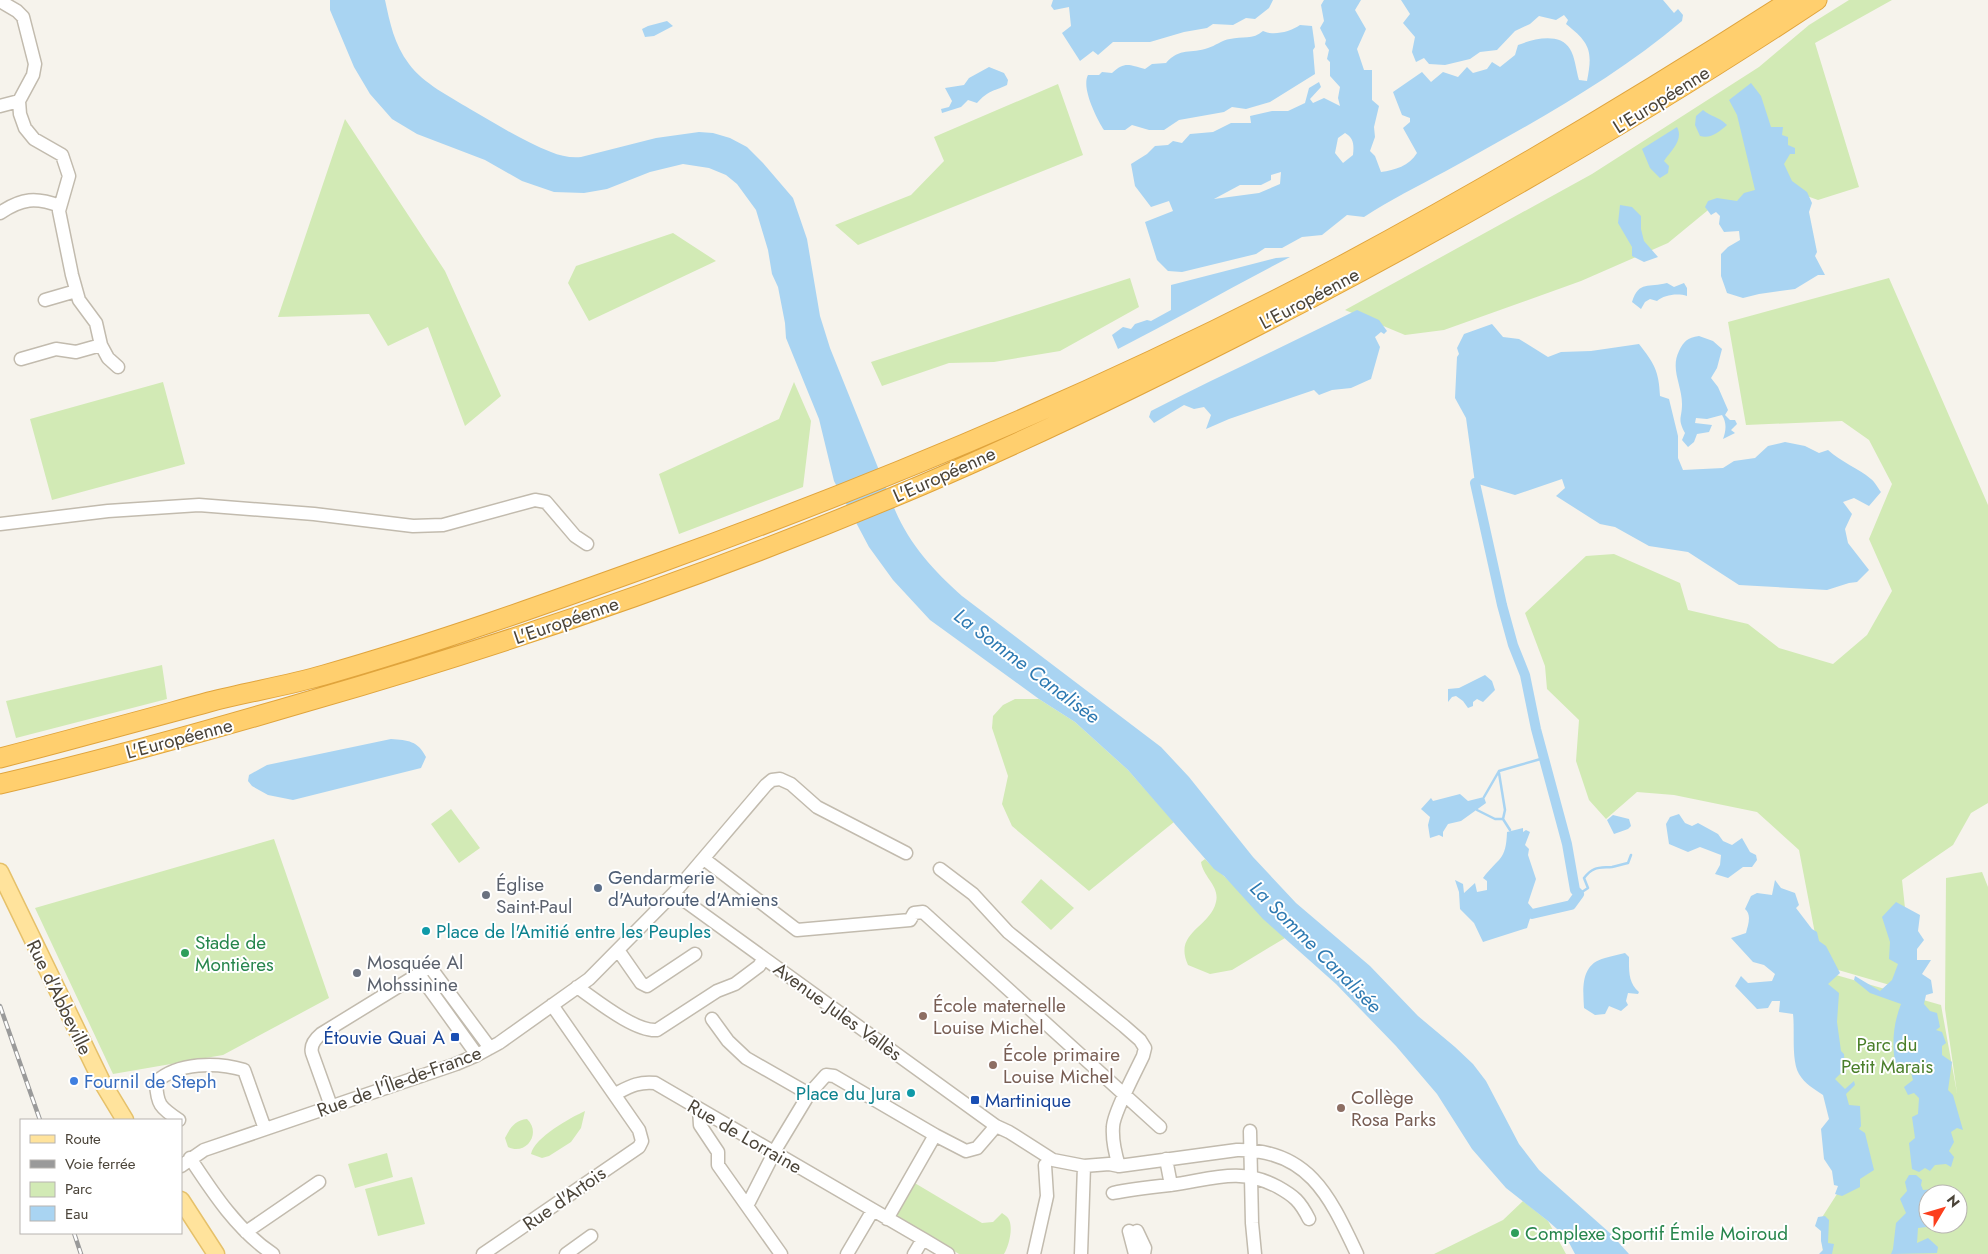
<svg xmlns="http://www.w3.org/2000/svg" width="1988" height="1254" font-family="Jost,sans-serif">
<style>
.green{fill:#d2eab5;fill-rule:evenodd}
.water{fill:#a9d4f2;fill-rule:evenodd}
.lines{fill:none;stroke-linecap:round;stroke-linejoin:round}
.stream{stroke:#a9d4f2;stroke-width:2.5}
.canal{stroke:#a9d4f2;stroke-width:10}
.minor-casing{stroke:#c2bbae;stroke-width:15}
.major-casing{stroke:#e6c16a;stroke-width:19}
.highway-casing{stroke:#e0a43c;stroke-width:21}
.minor{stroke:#fff;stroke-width:12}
.major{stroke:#ffe39c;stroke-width:16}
.highway{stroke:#ffcf6e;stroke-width:19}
.rail-casing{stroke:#9a9a9a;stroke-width:4.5}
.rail{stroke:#fff;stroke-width:2.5;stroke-dasharray:8;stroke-linecap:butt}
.service-dot{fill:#5c6f8a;stroke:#fff;stroke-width:2}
.worship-dot{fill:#6b7280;stroke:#fff;stroke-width:2}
.culture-dot{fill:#0f9aa8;stroke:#fff;stroke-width:2}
.leisure-dot{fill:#2e9e5b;stroke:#fff;stroke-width:2}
.education-dot{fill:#8d6e63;stroke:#fff;stroke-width:2}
.transit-dot{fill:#1a4fb4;stroke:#fff;stroke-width:2}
.shop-dot{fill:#3f7fe0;stroke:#fff;stroke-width:2}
.labels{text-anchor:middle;stroke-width:4;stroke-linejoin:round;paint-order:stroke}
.street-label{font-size:19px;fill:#4b4439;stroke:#fff}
.service-label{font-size:19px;fill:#4e5e75;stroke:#fff;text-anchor:start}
.worship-label{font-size:19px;fill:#5b616d;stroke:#fff;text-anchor:start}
.culture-label{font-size:19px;fill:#0d838f;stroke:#fff;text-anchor:start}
.leisure-label{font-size:19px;fill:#27864d;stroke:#fff;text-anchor:start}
.education-label{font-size:19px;fill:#785e54;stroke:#fff;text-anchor:start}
.transit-label{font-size:19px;fill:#164399;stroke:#fff;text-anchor:end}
.park-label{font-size:19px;fill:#4a7f2a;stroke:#fff}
.shop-label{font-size:19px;fill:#366cbe;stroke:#fff;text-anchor:start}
.water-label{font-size:20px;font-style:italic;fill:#2e7ab2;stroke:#fff}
</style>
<rect width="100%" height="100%" fill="#f6f3ec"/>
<!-- green -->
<path class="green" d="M1849 0H1892L1815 43 1859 187 1818 200 1790 190 1713 206 1668 243 1581 281 1444 330 1405 335 1345 310 1592 174 1759 67 1809 25Z
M1058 84 1083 155 858 245 835 225 911 195 944 161 934 137Z
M345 119 445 271 501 396 465 426 428 327 388 346 369 314 278 317Z
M673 233 716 261 589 321 568 283 576 266Z
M1130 278 1139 307 1060 351 994 362 949 363 882 386 871 362Z
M1889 278 1988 505V803L1971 813 1953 845 1902 880 1914 992 1821 965 1799 850 1757 812 1674 795 1637 792 1606 819 1589 800 1576 761 1579 720 1547 689 1545 666 1525 613 1586 556 1614 554 1680 583 1688 610 1748 624 1779 648 1833 664 1867 635 1892 591 1869 539 1892 484 1869 440 1842 421 1746 425 1728 322Z
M163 382 185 464 52 500 30 419Z
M794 382 811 421 803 487 679 534 659 474 779 419Z
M162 665 167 699 16 738 6 701Z
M1015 699H1039L1075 722 1128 770 1174 822 1089 891 1012 826 1002 804 1008 776 992 728 993 716 1003 705Z
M451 809 480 848 459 863 431 824Z
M274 839 329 998 223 1055 113 1074 35 908Z
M1205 859C1211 866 1218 870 1225 877 1246 897 1263 919 1285 938L1232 970 1210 974 1188 965C1173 932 1210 928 1216 902 1220 886 1203 877 1201 862Z
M1982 872 1988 887V1254H1823L1821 1219 1853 1169 1801 965 1941 1005 1957 1093 1945 1009 1946 878ZM1928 1194H1958V1224H1928Z
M1041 879 1074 908 1051 930 1021 902Z
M585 1111 581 1128 571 1142 549 1156 542 1158 531 1154C535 1137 570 1118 585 1111Z
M527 1119C542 1133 526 1156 508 1147L505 1138C510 1128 515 1120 527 1119Z
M387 1153 393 1177 355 1188 348 1164Z
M412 1177 425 1224 378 1236 365 1189Z
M913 1182 982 1223 993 1222 1002 1213C1004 1215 1007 1216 1008 1218 1014 1226 1009 1246 1004 1254H959L895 1216Z
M1523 1201 1548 1221 1566 1254H1434L1503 1220Z"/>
<!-- water -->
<path class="water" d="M330 0H385C390 23 394 44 409 64 424 84 449 96 470 109 496 124 523 141 551 152 560 156 571 158 581 157L656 138 699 132 713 133 730 138 747 147 763 163 793 198 807 239 820 316 830 348 895 510C910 545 934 571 962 596L1161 747 1189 777 1253 857 1296 903 1370 966 1418 1016 1455 1047 1473 1064 1486 1081 1519 1144 1539 1170 1611 1234 1629 1254H1575L1566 1237 1548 1221 1506 1188 1472 1149 1437 1094 1396 1046 1336 984 1263 919 1224 876 1214 869 1128 770 1075 722 1039 699 930 620 893 580 869 547 834 481 819 419 786 338 785 323 778 287 772 274 768 250 756 210 737 184 726 175 709 168 683 164 650 172 607 189 584 193 554 192 522 181 485 160 417 134 392 119 370 94 354 67 330 10Z
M1053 0H1273L1269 8 1255 19 1246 18 1233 25 1213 24 1207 28 1184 32 1150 42H1113L1098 55 1093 51 1080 61 1062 33 1071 26 1069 7 1054 10 1051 6Z
M1324 0H1361L1355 10 1366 29 1357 49 1364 70H1372V100L1379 106 1374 127 1375 137 1370 151 1375 156 1381 172C1395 170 1409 166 1417 153L1403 128 1410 122V118L1402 115 1393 92 1422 72 1431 82 1443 72 1458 77 1467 67 1473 73 1487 69 1492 62 1500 67 1515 55 1518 45C1533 39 1560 32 1570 49 1575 57 1576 70 1579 80L1587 81C1593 51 1590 43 1566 24L1568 20 1564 15 1556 20 1539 16 1530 24 1515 31 1497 50 1480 52 1470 59 1445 65 1429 64 1424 58 1416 62 1412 52 1415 37 1403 23 1410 14 1401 0H1663L1674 13 1678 9 1683 15 1682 21C1611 81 1527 126 1446 171 1418 186 1390 200 1364 217L1347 215 1322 235 1302 237 1282 248H1265L1256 254 1182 272 1168 271 1157 260 1145 222 1173 211 1169 201 1151 207 1135 186 1131 164 1147 154 1155 146 1168 145 1173 141 1182 143 1190 134 1213 132 1231 123H1251L1250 116 1272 111H1288L1305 103 1309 88 1319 82 1321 87 1310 99 1313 103 1324 98 1340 106 1338 98 1340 87 1330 76V62L1327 59 1329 50 1325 44 1326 40 1320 28 1324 21 1321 5ZM1345 133C1354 138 1354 145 1353 155L1343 163 1335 153 1338 138ZM1281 172 1280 184 1259 193 1214 199 1240 185H1261L1271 180V175Z
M667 21 673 26 654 36 645 37 642 29 648 26Z
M1300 25 1312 26 1315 47 1313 50 1315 74 1270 102 1246 109 1232 107 1224 112 1179 120 1164 130H1149L1132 125 1125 130H1104C1097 119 1081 88 1088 75H1099L1102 72 1112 73C1125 61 1129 65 1145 69L1152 64 1166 63C1180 47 1191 54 1208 48 1215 46 1222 40 1230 39 1242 36 1253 40 1263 31 1273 36 1290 32 1300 25Z
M989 67 1004 73 1008 80 1007 85C992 92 989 90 977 103L968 100 961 107 942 113 941 109 949 107 952 101 945 88 964 85 969 78Z
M1751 83 1761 96 1771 127H1783L1782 135 1788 137V145L1795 148V154H1790L1784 164 1792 181 1807 192 1812 203 1809 212 1817 252 1815 256 1825 275H1818L1795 289 1759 294 1743 298 1727 293 1721 276V254L1728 247 1740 240 1739 231 1724 232 1719 224 1720 216 1716 212 1711 215 1705 207 1708 201 1717 198 1737 201 1744 193 1755 190 1737 115 1729 100Z
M1703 110C1711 117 1718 116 1727 125 1719 132 1711 139 1700 136L1695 125 1696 116Z
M1677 127C1684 140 1671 151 1664 161L1669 166 1668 173 1660 178 1650 168 1642 149Z
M1620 205 1632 207 1641 216V229L1644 241 1658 257 1644 262 1632 256V247L1618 223Z
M1290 257C1232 287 1176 319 1118 349L1112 335 1123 327 1131 329 1135 324 1147 320 1151 321 1171 310V285L1276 258Z
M1667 283 1674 287 1684 283 1687 288V296C1677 293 1664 295 1657 301L1650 299 1645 302 1641 309 1632 302C1639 280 1649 288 1667 283Z
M1357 310 1379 320 1387 331 1384 334 1381 332 1375 337 1380 347 1371 379 1351 388 1332 390 1319 395 1314 390 1229 419 1206 429 1211 415 1204 407 1194 409 1184 405 1154 423 1149 417 1151 411C1219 376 1289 344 1357 310Z
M1492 324 1503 337 1519 339 1548 357 1561 352 1591 351 1639 344C1654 363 1659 371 1660 396L1669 399 1678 436V458L1683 470 1723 468 1734 461 1755 458 1768 446 1785 442 1805 446 1819 453 1828 450C1841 462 1858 468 1871 479 1875 482 1878 488 1881 492L1869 506 1854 498 1843 502 1852 514 1845 529 1848 543 1869 570 1857 582 1849 583 1827 590 1739 585 1688 552 1649 546 1615 527 1600 524 1556 496 1565 488 1562 479 1515 495 1475 483 1466 418 1455 398 1457 357 1459 354 1457 348 1464 334Z
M1699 336 1713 341 1722 349 1717 368 1711 378 1718 387 1728 410 1725 415 1730 420H1735L1737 424 1731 430 1735 433 1723 439C1726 431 1727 423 1722 415L1707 419 1696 418 1695 423 1712 425 1709 432 1697 434 1694 442 1688 447 1682 440 1685 433C1677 418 1682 419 1682 404 1682 385 1670 369 1679 351 1684 341 1687 338 1699 336Z
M1485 675 1492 681 1495 690 1483 702 1477 699 1473 702V706L1468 708 1463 701 1456 696 1452 697 1448 702V689L1459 688Z
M391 739C408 740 418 741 426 757L421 768 293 800 268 795 252 786 248 781 249 775 267 765Z
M1460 794 1468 801 1484 797 1486 803 1461 821 1448 824 1443 832V837L1439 835 1430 838 1428 825 1430 817 1421 809 1431 798 1433 801Z
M1679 814 1685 823 1692 826 1698 823 1718 834 1723 841 1732 845 1742 838 1750 852 1756 855 1757 860 1752 867H1743L1728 878 1715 874 1720 865 1721 855 1700 847 1688 852 1669 844 1666 824 1670 817Z
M1613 815 1629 819 1631 826 1628 829 1614 834 1607 820Z
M1523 828V832L1526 830 1530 832 1525 845 1529 849 1528 855 1536 879 1528 903 1533 909 1527 928 1483 942 1474 923 1460 909 1459 892 1455 880 1463 884 1464 893 1475 883 1477 892 1487 890V881L1483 878C1499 857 1506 861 1507 832Z
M1775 880 1781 888 1795 893 1799 905 1796 908 1812 929 1817 932 1819 941 1826 946 1840 973 1828 984 1839 993 1837 1022 1841 1051 1844 1054 1845 1069 1835 1079 1845 1089 1854 1081 1855 1085 1846 1094 1849 1105 1860 1106 1861 1126 1859 1129 1865 1133 1874 1170 1860 1179V1187L1842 1196 1835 1194 1838 1186 1834 1185 1832 1171 1824 1159 1821 1129 1829 1119 1823 1095C1814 1089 1805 1084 1799 1074 1791 1060 1795 1031 1793 1014L1779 1012 1780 1001H1772L1768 1008 1757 1009 1735 986 1741 976 1748 983 1772 981 1775 974 1764 965 1753 962 1731 938 1746 933C1748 925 1752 915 1745 909L1751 896 1757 893 1772 895Z
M1896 902 1920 915 1918 931 1924 940 1917 949V960H1931L1922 974 1931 980 1933 993 1926 995 1924 1004 1930 1011 1937 1013 1940 1027 1936 1030 1942 1032 1946 1043 1942 1046V1055L1952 1062 1948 1090 1953 1095 1963 1130 1957 1128 1951 1132 1954 1142 1949 1151 1954 1157 1951 1167 1946 1164 1935 1165 1930 1171 1925 1168 1919 1172 1912 1169 1909 1143 1915 1138 1912 1117 1918 1114 1919 1098 1914 1093 1908 1095 1904 1087 1913 1080 1910 1069 1898 1075C1891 1051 1892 1027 1901 1004L1870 993 1854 980 1855 976 1880 991 1892 980 1898 964 1889 959 1890 942 1882 917Z
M1625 953 1629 957C1629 970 1628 983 1639 992L1638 994 1628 993 1626 1001 1628 1005 1621 1011 1609 1006 1605 1014 1595 1015 1584 1008C1583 989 1580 964 1605 958 1611 956 1618 955 1625 953Z
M1909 1175H1916L1922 1180 1921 1185 1923 1190 1934 1189 1937 1193 1942 1194H1928V1224H1934L1935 1226 1918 1228 1917 1243 1928 1238 1938 1247 1937 1253 1891 1254 1893 1249 1896 1223 1906 1213 1900 1199 1907 1191 1905 1182Z
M1825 1216 1829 1220 1828 1243 1834 1244 1832 1254H1819L1823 1250 1821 1241V1231L1815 1226 1818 1217Z"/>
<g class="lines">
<!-- stream -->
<path class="stream" d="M1499 773 1505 810 1503 819
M1484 797 1499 771 1544 758
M1477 810 1495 819H1503L1510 830
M1579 894 1588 888 1584 878C1593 866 1599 868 1612 867 1617 866 1623 864 1628 863L1631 855"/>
<!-- canal -->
<path class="canal" d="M1475 483 1502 605 1513 645 1525 675 1536 729 1567 844 1575 890 1579 894 1571 905 1532 914"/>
<defs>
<path id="minor" d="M0 1 17 11 23 17 35 64 33 75 19 101 20 114 25 128 34 139 62 155 69 176 59 211 72 275 79 300 96 323 101 345 108 358 118 367
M0 106 19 101
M0 213C22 198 36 197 60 206
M45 300 76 291
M21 359 56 349 76 352 101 345
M0 524 108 511 199 505 314 514 413 526 443 525 535 500 546 502 575 536 587 544
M704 859 797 930 910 920 914 913 923 912 1160 1127
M940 869 973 894 1008 932 1124 1026 1140 1040 1145 1048 1143 1056C1136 1071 1113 1114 1113 1127 1112 1141 1115 1153 1119 1166
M674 893 996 1126 1009 1132 1053 1160 1084 1166 1109 1164 1119 1166 1237 1150C1309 1149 1330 1197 1357 1254
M618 950 641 983 647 986 695 954
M418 973 477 1055
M577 987C596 1000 635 1032 657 1030L717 991 735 984 759 966 764 958
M712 1019 728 1041 746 1058 809 1094
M615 1094C629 1087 639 1081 655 1083L923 1239 914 1254
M331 1106 312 1053C310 1045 315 1039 321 1034L430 967 490 1048
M699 1109 700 1125 718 1152V1165L747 1206
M179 1120C160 1107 157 1105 156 1082 178 1062 217 1062 244 1070L265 1129
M1250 1131 1252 1223 1255 1254
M935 1135 966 1151 977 1148 996 1126
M190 1158C213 1193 238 1231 273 1254
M1166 1159 1171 1185
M181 1166 204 1150 456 1064 477 1055 499 1043 589 979 674 893 766 785 772 780 780 779 791 784 817 807 906 853
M1113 1193C1132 1189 1151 1187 1170 1185 1210 1180 1239 1166 1278 1187 1294 1196 1300 1201 1309 1219
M1129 1231 1135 1254
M1137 1231 1145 1248 1144 1254
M246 1232 319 1182
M923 1239 948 1254
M483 1254 639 1147 642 1141 639 1130 552 1005
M566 1254 591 1236
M781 1254 747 1206 777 1147 809 1094 826 1075 834 1076 935 1135 887 1219
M847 1254 873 1210
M1034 1254 1047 1196 1045 1165
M1081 1254 1084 1166"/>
<path id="major" d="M0 872 102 1082 125 1120
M181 1200 216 1254"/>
<path id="highway" d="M0 758C70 740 139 721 209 702 247 692 286 686 324 675 437 643 548 603 659 563 892 479 1124 381 1343 265 1496 183 1645 94 1791 0
M0 784C104 760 207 731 309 701 517 641 722 570 922 485 1053 429 1182 365 1309 299 1483 207 1653 109 1817 0"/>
</defs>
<!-- minor casing -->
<use href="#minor" class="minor-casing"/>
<!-- major casing -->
<use href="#major" class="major-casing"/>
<!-- highway casing -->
<use href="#highway" class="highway-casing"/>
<!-- minor -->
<use href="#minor" class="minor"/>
<!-- major -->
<use href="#major" class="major"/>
<!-- highway -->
<use href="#highway" class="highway"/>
<defs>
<path id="rail" d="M0 1006 40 1120
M74 1233 81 1254"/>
</defs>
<!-- rail casing -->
<use href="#rail" class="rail-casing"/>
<!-- rail -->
<use href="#rail" class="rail"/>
</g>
<!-- markers -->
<circle class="service-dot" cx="598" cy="888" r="5"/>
<g class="worship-dot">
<circle cx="486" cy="895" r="5"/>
<circle cx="357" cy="973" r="5"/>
</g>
<g class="culture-dot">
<circle cx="426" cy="931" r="5"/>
<circle cx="911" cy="1093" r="5"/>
</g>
<g class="leisure-dot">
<circle cx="185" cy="953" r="5"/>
<circle cx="1515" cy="1233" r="5"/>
</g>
<g class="education-dot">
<circle cx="923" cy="1016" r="5"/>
<circle cx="993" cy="1065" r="5"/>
<circle cx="1341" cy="1108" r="5"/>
</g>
<g class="transit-dot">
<rect x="450" y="1032" width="10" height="10" rx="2.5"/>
<rect x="970" y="1095" width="10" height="10" rx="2.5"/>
</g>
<circle class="shop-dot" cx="74" cy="1081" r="5"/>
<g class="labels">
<!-- street labels -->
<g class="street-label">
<text transform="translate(1661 99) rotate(-32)" y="7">L'Européenne</text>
<text transform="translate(1309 298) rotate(-28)" y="7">L'Européenne</text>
<text transform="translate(944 474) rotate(-24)" y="7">L'Européenne</text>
<text transform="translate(566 620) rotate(-19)" y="7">L'Européenne</text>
<text transform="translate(179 738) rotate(-15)" y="7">L'Européenne</text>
<text transform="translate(60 997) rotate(64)" y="7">Rue d'Abbeville</text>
<text transform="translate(838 1011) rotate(36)" y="7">Avenue Jules Vallès</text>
<text transform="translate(399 1081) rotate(-20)" y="7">Rue de l'Île-de-France</text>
<text transform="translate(745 1136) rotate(30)" y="7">Rue de Lorraine</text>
<text transform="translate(564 1198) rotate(-35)" y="7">Rue d'Artois</text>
</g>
<!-- service labels -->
<g class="service-label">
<text x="608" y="884">Gendarmerie<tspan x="608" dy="22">d'Autoroute d'Amiens</tspan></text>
</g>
<!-- worship labels -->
<g class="worship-label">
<text x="496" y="891">Église<tspan x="496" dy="22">Saint-Paul</tspan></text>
<text x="367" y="969">Mosquée Al<tspan x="367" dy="22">Mohssinine</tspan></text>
</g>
<!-- culture labels -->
<g class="culture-label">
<text x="436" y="938">Place de l'Amitié entre les Peuples</text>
<text x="901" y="1100" text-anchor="end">Place du Jura</text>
</g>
<!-- leisure labels -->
<g class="leisure-label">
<text x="195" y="949">Stade de<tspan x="195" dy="22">Montières</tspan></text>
<text x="1525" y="1240">Complexe Sportif Émile Moiroud</text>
</g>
<!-- education labels -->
<g class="education-label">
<text x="933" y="1012">École maternelle<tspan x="933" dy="22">Louise Michel</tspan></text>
<text x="1003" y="1061">École primaire<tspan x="1003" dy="22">Louise Michel</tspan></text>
<text x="1351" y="1104">Collège<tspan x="1351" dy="22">Rosa Parks</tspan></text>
</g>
<!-- transit labels -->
<g class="transit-label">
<text x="445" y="1044">Étouvie Quai A</text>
<text x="985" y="1107" text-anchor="start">Martinique</text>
</g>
<!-- park labels -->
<g class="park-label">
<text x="1887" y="1051">Parc du<tspan x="1887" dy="22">Petit Marais</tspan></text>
</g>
<!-- shop labels -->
<g class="shop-label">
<text x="84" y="1088">Fournil de Steph</text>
</g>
<!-- water labels -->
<g class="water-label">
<text transform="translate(1027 666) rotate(37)" y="7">La Somme Canalisée</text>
<text transform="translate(1316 947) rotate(45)" y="7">La Somme Canalisée</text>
</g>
</g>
<!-- legend -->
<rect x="20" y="1119" width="162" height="115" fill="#ffffff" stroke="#b7b4b0"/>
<rect x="30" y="1135" width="25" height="8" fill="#ffe39c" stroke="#b7b4b0"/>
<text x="65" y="1144" font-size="15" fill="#4b4439">Route</text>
<rect x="30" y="1160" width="25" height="8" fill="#9a9a9a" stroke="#b7b4b0"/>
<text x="65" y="1169" font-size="15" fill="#4b4439">Voie ferrée</text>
<rect x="30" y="1182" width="25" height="15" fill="#d2eab5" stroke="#b7b4b0"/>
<text x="65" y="1194" font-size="15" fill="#4b4439">Parc</text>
<rect x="30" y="1206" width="25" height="15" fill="#a9d4f2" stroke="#b7b4b0"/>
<text x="65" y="1219" font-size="15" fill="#4b4439">Eau</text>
<!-- north arrow -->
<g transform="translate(1943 1209) rotate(52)"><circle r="24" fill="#ffffff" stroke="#b7b4b0"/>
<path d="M0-4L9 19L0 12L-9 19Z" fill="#fc3f1d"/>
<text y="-8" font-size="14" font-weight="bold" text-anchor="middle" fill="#4b4439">N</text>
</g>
</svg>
